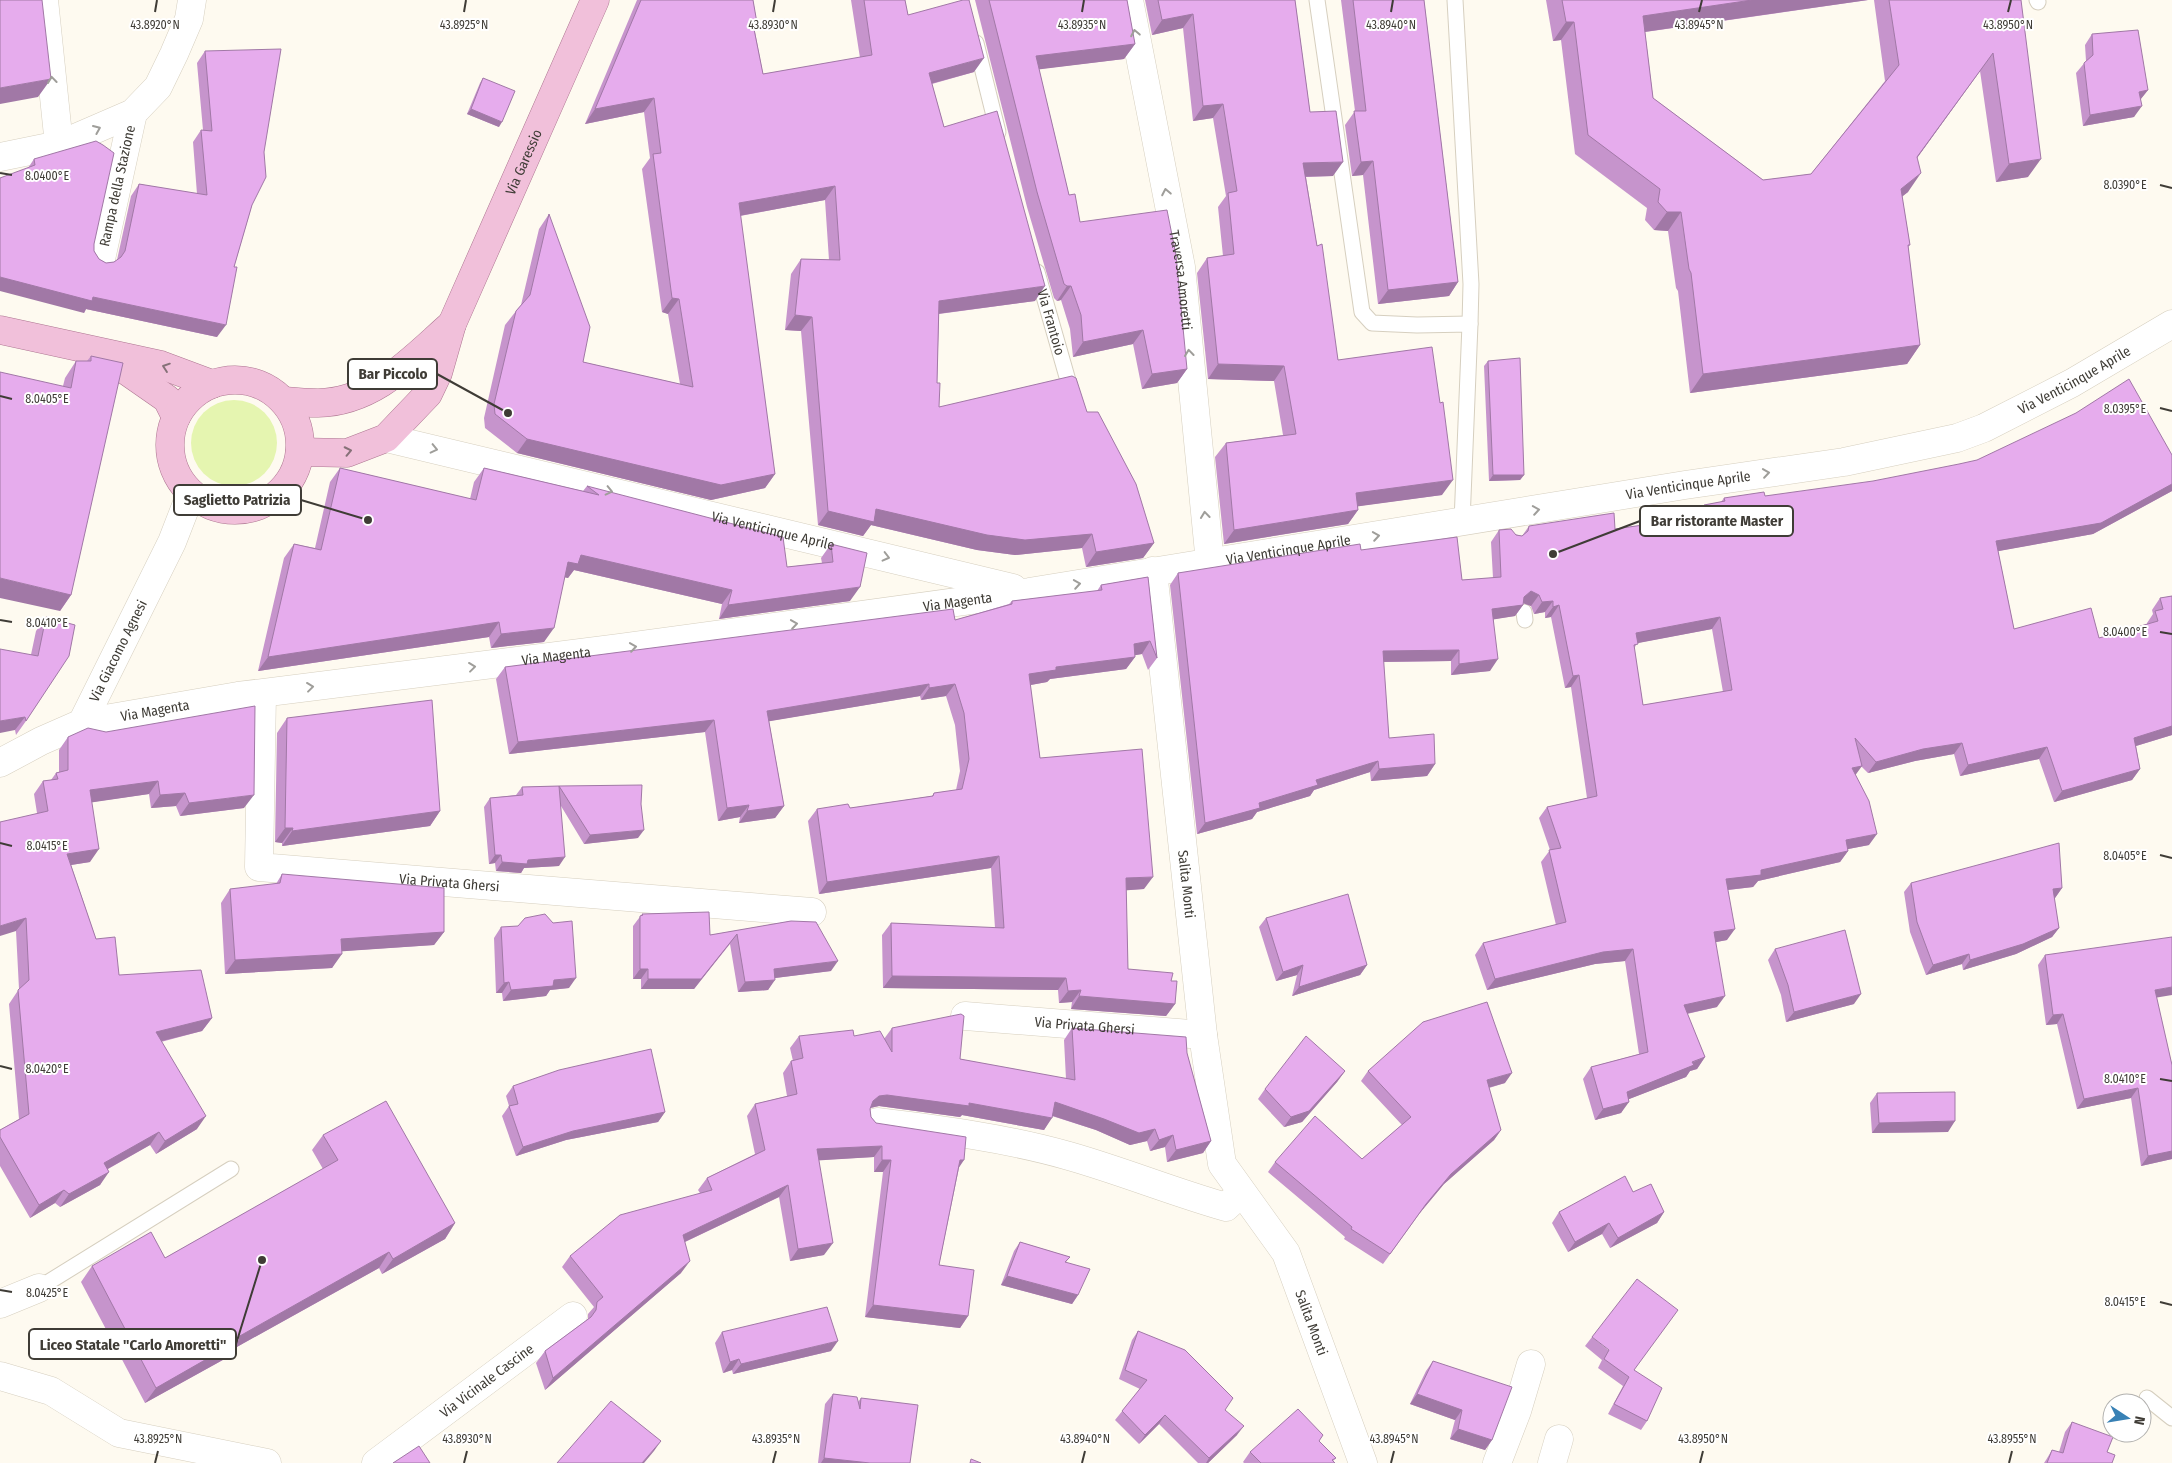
<svg xmlns="http://www.w3.org/2000/svg" width="2172" height="1463" font-family="'Fira Sans Condensed',sans-serif">
<style>
.green{fill:#e5f5b0}
.lines{fill:none;stroke-linecap:round;stroke-linejoin:round}
.lane-casing{stroke:#d6cfbf;stroke-width:17}
.street-casing{stroke:#d6cfbf;stroke-width:29}
.secondary-casing{stroke:#d6cfbf;stroke-width:29}
.primary-casing{stroke:#ad7691;stroke-width:29}
.lane{stroke:#fff;stroke-width:15}
.street{stroke:#fff;stroke-width:28}
.secondary{stroke:#fff;stroke-width:28}
.primary{stroke:#f1c0da;stroke-width:28}
.wall{fill:#c694cc;fill-rule:evenodd}
.shaded-wall{fill:#a178a6}
.building{fill:#e6aced;stroke:#a178a6;fill-rule:evenodd}
.oneway{stroke:#9f9e9a}
.oneway2{stroke:#867178}
.ticks{fill:none;stroke:#3f3c36;stroke-width:2}
.labels{text-anchor:middle;stroke-width:4;stroke-linejoin:round;paint-order:stroke}
.street-label{font-size:14px;fill:#3f3c36;stroke:#fff}
.ticks-label{font-size:12px;text-anchor:middle;fill:#3f3c36;stroke:#fff;stroke-width:4;stroke-linejoin:round;paint-order:stroke}
.leader{fill:none;stroke:#3f3c36;stroke-width:2}
.callout-dot{fill:#3f3c36;stroke:#fff;stroke-width:2}
.callout{fill:#fff;stroke:#3f3c36;stroke-width:2}
.callout-label{font-size:15px;text-anchor:middle;font-weight:bold;fill:#3f3c36}
</style>
<rect width="100%" height="100%" fill="#fefaf0"/>
<!-- green -->
<path class="green" d="M191 443a43 43 0 1 1 86 0a43 43 0 1 1-86 0Z"/>
<g class="lines">
<defs>
<g id="lane">
<path d="M1317 0 1362 312 1372 323 1417 325 1470 324 1462 522"/>
<path d="M1455 0 1471 284 1470 324"/>
<path d="M2037 0 2038 2"/>
<path d="M976 43 998 132"/>
<path id="s1" d="M1037 272 1069 384"/>
<path d="M1524 612 1525 620"/>
<path d="M39 1288 231 1169"/>
<path d="M2147 1398 2172 1418"/>
</g>
<g id="street">
<path d="M44 0 59 145"/>
<path id="s2" d="M1129 0 1181 267 1210 563"/>
<path d="M0 157 59 145 133 113 158 87 174 54 189 19 192 0"/>
<path id="s3" d="M101 259 133 113"/>
<path id="s4" d="M386 438 1013 588"/>
<path id="s5" d="M1153 571 1203 1035 1222 1164 1286 1253 1363 1463"/>
<path id="s6" d="M262 694 259 867 812 912"/>
<path id="s7" d="M82 723 238 696 620 648 1029 592 1685 485 1844 462 1957 438 1984 428 2072 383 2172 324"/>
<path id="s8" d="M965 1016 1203 1035"/>
<path d="M877 1122C942 1130 1006 1138 1069 1156 1122 1171 1173 1192 1226 1207L1241 1193"/>
<path d="M0 1304 39 1288"/>
<path d="M0 1376 51 1391 119 1433 267 1463"/>
<path id="s9" d="M376 1463 573 1316"/>
<path d="M1497 1463 1517 1411 1531 1364"/>
<path d="M1552 1463 1559 1439"/>
</g>
<g id="secondary">
<path id="s10" d="M0 763 41 741 82 723 172 542 191 493"/>
</g>
<g id="primary">
<path d="M0 330 161 365 212 384"/>
<path d="M111 360 167 399 176 417"/>
<circle cx="235" cy="445" r="65"/>
<path d="M284 401C295 402 307 403 318 403 375 402 413 358 452 324"/>
<path id="s11" d="M300 452 347 453 386 438 428 394 438 373 452 324 595 0"/>
</g>
</defs>
<!-- lane casing -->
<use href="#lane" class="lane-casing"/>
<!-- street casing -->
<use href="#street" class="street-casing"/>
<!-- secondary casing -->
<use href="#secondary" class="secondary-casing"/>
<!-- primary casing -->
<use href="#primary" class="primary-casing"/>
<!-- lane -->
<use href="#lane" class="lane"/>
<!-- street -->
<use href="#street" class="street"/>
<!-- secondary -->
<use href="#secondary" class="secondary"/>
<!-- primary -->
<use href="#primary" class="primary"/>
</g>
<!-- wall -->
<path class="wall" d="M637 0H753L757 23 754 27 763 74 860 58 851 0H905L908 15 974 72 932 84 944 127 1035 301 939 314 937 383 939 407 1087 412 1154 543 1143 558 1086 567 1082 548 1015 555 977 550 871 525 863 536 818 525 801 331 785 330 791 274 801 259 829 260 825 200 740 216 775 474 765 488 711 500 517 453 485 428 484 418 505 325 516 311 521 305 539 229 549 214 583 362 680 384 668 314 662 312 642 169 650 158 644 112 585 124Z
M975 0H1127L1135 44 1124 59 1039 69 1069 195 1080 222 1187 369 1177 383 1142 389 1133 344 1073 357 1070 329 1061 300 1057 301 1054 298 1027 207Z
M1145 0H1295L1310 112 1333 176 1306 177 1317 246 1338 360 1442 495 1358 506V510L1348 524 1224 544 1215 457 1226 443 1283 435 1274 381 1208 379 1197 273 1207 258 1223 256 1218 207 1226 196 1213 118 1193 121 1183 28 1152 35Z
M1341 0H1424L1458 282 1449 296 1378 304 1363 175 1352 176 1345 125 1355 111Z
M1546 0H1868L1645 32 1653 98 1763 180 1811 174 1885 81 1874 0H2021L2028 177 1996 182 1980 71 1917 158 1908 192 1902 196 1910 245 1908 247 1920 345 1907 364 1690 393 1678 291 1676 288 1668 231 1654 230 1645 220 1647 208 1575 154 1561 40 1553 41Z
M2092 34 2148 90 2140 100 2134 117 2083 126 2076 73 2086 61 2085 45Z
M205 51 252 205 234 267 217 337 86 309 84 313 28 168 34 159 94 244V251L99 259 106 263 114 262 117 260 131 196 139 184 197 194 193 142 201 130H203L197 63Z
M483 78 499 127 467 114 480 83Z
M91 356 71 595 60 611 63 386 65 378 76 361H87Z
M1488 361 1524 475 1520 480 1489 481 1484 366Z
M2172 455V491L2093 534 1998 551 2014 629 2099 638 2147 624V623L2153 614 2152 610 2160 598 2172 596V735L2136 746 2140 769 2132 780 2054 802 2039 759 1960 776 1954 754 1915 761 1868 773 1861 766 1855 775 1869 845 1848 849V851L1840 862 1758 881 1753 887 1728 890 1727 940 1716 942 1717 1007 1687 1014 1705 1057 1697 1069 1690 1071 1686 1077 1629 1099 1621 1113 1595 1120 1583 1079 1591 1067 1639 1054 1625 961 1595 964 1487 990 1475 955 1483 943 1556 925 1541 862 1550 850 1539 818 1547 807 1587 798 1571 687 1565 688 1551 617 1545 618V612L1534 614 1531 606 1523 603V605L1515 616 1494 619 1490 671 1451 675V661L1383 662 1389 738 1435 764 1427 776 1371 781 1370 772 1314 790 1310 796 1257 812 1252 819 1197 834 1170 585 1178 573 1361 550 1462 580 1493 578 1491 542 1499 530 1522 536 1529 526 1615 529 1696 518V516L1704 505 1721 502 1724 498 1765 496ZM1712 629 1723 692 1643 705 1634 649 1637 643Z
M340 468 470 499 474 482 484 468 583 491 587 486 787 567 822 563 821 558 831 544 850 601 719 619 722 604 574 570 568 578 565 577 544 642 491 648 489 637 258 671 284 558 294 544 315 548 330 482Z
M1148 577 1157 658 1148 670 1142 654 1135 655V657L1126 669 1050 679 1047 682 1030 685 1040 758 1144 889 1126 890 1128 969 1171 981 1175 1004 1166 1016 1071 1009 1072 1002 1059 1003 1058 990 883 988 882 935 891 923 995 928 991 868 819 894 808 821 817 809 850 808 932 796 934 793 956 790 960 771 955 725 946 696 921 700 920 696 769 721 784 806 775 818 739 823 740 817 718 821 705 732 509 754 496 679 505 667 955 620 1009 604 1012 601 1097 591 1101 585Z
M46 617 26 721 16 735 15 730 36 631Z
M287 718 440 811 430 826 282 846V843L275 842 277 733Z
M68 737 244 808 180 816 176 806 151 808 149 794 92 802 90 862 71 865 96 939 119 975 212 1018 202 1031 161 1042 197 1129 156 1154 150 1145 108 1169 100 1185 60 1207 55 1203 30 1218 0 1166V1130L19 1119 9 1004 19 989 16 931 37 813 34 794 43 781 51 780 56 773 59 772V750Z
M559 786 638 838 584 844 561 806 559 866 524 868 521 873 496 871 495 863 489 864 484 807 490 798 516 795 522 787Z
M282 874 444 932 434 945 342 951 332 968 225 974 221 903 230 889 276 884Z
M1911 883 2062 888 2055 898H2054L2059 928 2052 937 2016 954 1963 970 1962 964 1926 975 1910 932 1904 892Z
M642 914 710 935 791 921 831 971 775 978 768 990 738 992 730 944 694 989H641V979H633V926Z
M1266 918 1367 965 1360 975 1292 996 1297 975 1276 981 1259 927Z
M501 927 569 988 550 990 546 996 503 1001 502 993H496L494 938Z
M1775 949 1854 1004 1786 1022 1781 995 1768 960Z
M2045 955 2156 998 2172 1065V1159L2141 1166 2131 1098 2077 1109 2057 1024 2046 1025 2038 965Z
M892 1028 960 1059 1066 1079 1064 1040 1072 1028 1187 1053 1211 1141 1203 1153 1167 1162 1165 1147 1150 1151 1147 1141 1130 1145 1096 1130 1052 1116 1044 1130 962 1115 960 1117 879 1106 870 1108V1109L871 1117 876 1123 959 1168 939 1265 968 1316 960 1328 865 1317 883 1172H874V1157L819 1160 824 1255 790 1261 779 1197 685 1242 681 1273 545 1390 536 1363 545 1351 588 1319V1314L594 1307 562 1267 570 1256 700 1193 698 1190 707 1178 755 1154 747 1116 755 1104 787 1096 783 1073 791 1061H793L790 1048 799 1036H854L884 1039Z
M1345 1071 1337 1082 1302 1122 1284 1127 1258 1099 1265 1089Z
M1368 1071 1505 1083 1489 1088 1501 1130 1494 1140 1444 1184 1419 1214 1383 1264 1344 1239 1345 1237 1268 1172 1275 1162 1362 1159 1402 1125 1361 1081Z
M513 1086 665 1112 658 1122 566 1140 516 1156 502 1116 509 1106 506 1096Z
M1877 1093 1948 1132 1872 1133 1870 1103Z
M323 1135 455 1223 445 1239 382 1274 379 1268 235 1348 230 1356 145 1403 81 1282 92 1266 165 1258 323 1169 312 1150Z
M1633 1192 1664 1212 1657 1223 1610 1248 1602 1234 1568 1252 1552 1223 1559 1212Z
M1020 1242 1070 1257 1066 1262 1078 1295 1072 1304 1001 1285 1014 1251Z
M1138 1331 1225 1410 1237 1435 1208 1463H1198L1159 1424 1139 1444 1115 1420 1140 1389 1119 1379 1132 1340Z
M722 1332 831 1351 733 1374 732 1370 723 1373 715 1343Z
M1592 1337 1634 1371 1647 1421 1641 1430 1608 1414 1623 1386 1598 1368 1602 1360 1585 1346Z
M1433 1361 1492 1440 1485 1450 1450 1439 1455 1420 1410 1404 1426 1371Z
M833 1394 858 1402 861 1398 910 1463H818L825 1404Z
M2072 1422 2107 1452 2112 1463H2044L2046 1460 2052 1450 2059 1452 2065 1432Z
M1250 1452 1336 1458 1333 1461 1335 1463H1244L1243 1462Z"/>
<!-- shaded-wall -->
<path class="shaded-wall" d="M1752 0H1868L1630 34 1643 16Z
M1193 14 1183 28 1152 35 1162 20Z
M1566 22H1574L1561 40 1553 41Z
M1135 44 1124 59 1026 71 1036 56Z
M1993 53 1980 71 1904 176 1917 157Z
M984 58 974 72 919 87 929 73Z
M51 79 38 97 0 104V88Z
M2148 90 2140 100 2139 92Z
M654 98 644 112 585 124 595 109Z
M1223 104 1213 118 1193 121 1203 106Z
M2142 106 2134 117 2083 126 2090 115Z
M471 109 502 122 499 127 467 114Z
M2041 159 2028 177 1996 182 2009 164Z
M1373 161 1363 175 1352 176 1361 162Z
M1343 162 1333 176 1293 177 1303 163Z
M1921 173 1908 192 1888 208 1901 189Z
M835 186 825 200 728 218 739 203Z
M1667 212H1681L1668 231 1654 230Z
M0 277 93 297 226 325 217 337 86 309 84 313 0 291Z
M1458 282 1449 296 1378 304 1388 290Z
M1045 286 1035 301 929 315 939 301Z
M1067 286H1071L1061 300 1057 301Z
M672 298 679 299 668 314 662 312Z
M795 315 812 317 801 331 785 330Z
M1143 330 1133 344 1073 357 1083 342Z
M1920 345 1907 364 1690 393 1703 374Z
M1218 364 1284 366 1274 381 1208 379Z
M1187 369 1177 383 1142 389 1152 374Z
M527 439 775 474 765 488 711 500 517 453Z
M1493 475H1524L1520 480 1489 481Z
M1453 480 1442 495 1346 508 1356 493Z
M2172 484V491L2093 534 1988 553 1996 541Z
M876 509 1092 534 1082 548 1015 555 977 550 871 525 863 536 818 525 828 511Z
M1358 510 1348 524 1224 544 1234 530Z
M1154 543 1143 558 1086 567 1096 552Z
M581 555 732 590 722 604 574 570 568 578 558 576 568 562Z
M0 578 71 595 60 611 0 598Z
M860 587 850 601 719 619 728 605Z
M1531 591 1539 595 1531 606 1523 603V605L1515 616 1484 621 1492 609 1524 597Z
M1553 601 1545 612 1534 614 1542 602Z
M1559 605 1551 617 1545 618 1553 607Z
M1720 617 1712 629 1628 645 1636 633Z
M499 622 489 637 258 671 268 657Z
M554 628 544 642 491 648 501 634Z
M1150 641 1142 654 1125 657 1134 644Z
M1459 650 1451 661 1375 662 1383 651Z
M1135 657 1126 669 1050 679 1047 682 1020 687 1029 674 1056 667Z
M1498 659 1490 671 1451 675 1459 664Z
M1579 675 1571 687 1565 688 1573 676Z
M929 684 920 696 759 723 767 711Z
M955 684 946 696 921 700 929 688Z
M25 717 15 730 0 733V721Z
M714 720 705 732 509 754 518 742Z
M2172 726V735L2126 749 2134 738Z
M1962 743 1954 754 1915 761 1868 773 1876 762 1923 749Z
M2047 747 2039 759 1960 776 1968 765Z
M1378 761 1370 772 1314 790 1310 796 1257 812 1252 819 1197 834 1205 823 1316 780Z
M1435 764 1427 776 1371 781 1379 769Z
M1862 766 1854 777 1852 768Z
M2140 769 2132 780 2054 802 2062 791Z
M158 781 149 794 81 804 90 790Z
M185 793 176 806 151 808 160 795Z
M254 795 244 808 180 816 189 803Z
M749 805 740 817 718 821 727 808Z
M784 806 775 818 739 823 747 811Z
M440 811 430 826 282 846 292 831Z
M285 828H293L282 843 275 842Z
M644 830 638 838 584 844 590 835Z
M1877 834 1869 845 1838 851 1846 840Z
M99 849 90 862 58 867 67 854Z
M1848 851 1840 862 1758 881 1753 887 1718 891 1726 879 1761 870Z
M495 855H501L495 863 489 864Z
M999 856 991 868 819 894 827 882Z
M565 857 559 866 524 868 521 873 496 871 502 862Z
M1153 877 1144 889 1117 891 1126 878Z
M2062 888 2055 898 2046 899 2053 889Z
M26 918 16 931 0 936V926Z
M2059 928 2052 937 2016 954 1963 970 1970 960Z
M1735 929 1727 940 1706 944 1714 932Z
M444 932 434 945 332 952 341 939Z
M737 934 694 989H641L648 979Z
M1633 949 1625 961 1595 964 1487 990 1495 979 1603 952Z
M342 954 332 968 225 974 235 960Z
M1969 954 1962 964 1926 975 1933 965Z
M838 961 831 971 767 979 774 969Z
M1303 965 1297 975 1276 981 1283 972Z
M1367 965 1360 975 1292 996 1299 987Z
M640 969H648L641 979H633Z
M892 976 1066 978 1058 990 883 988Z
M576 978 569 988 550 990 546 996 503 1001 511 990 554 980Z
M775 980 768 990 738 992 745 982Z
M509 982 502 993H496L504 983Z
M2172 987V995L2148 999 2155 990Z
M1081 990 1072 1002 1059 1003 1068 991Z
M1861 994 1854 1004 1786 1022 1794 1012Z
M1079 996 1175 1004 1166 1016 1071 1009Z
M1725 996 1717 1007 1676 1016 1684 1005Z
M2063 1014 2057 1024 2046 1025 2053 1015Z
M212 1018 202 1031 146 1045 156 1032Z
M1705 1057 1697 1069 1690 1071 1686 1077 1619 1103 1627 1092Z
M1345 1071 1337 1082 1302 1122 1284 1127 1291 1117Z
M1512 1073 1505 1083 1480 1090 1487 1080Z
M2138 1088 2131 1098 2077 1109 2084 1099Z
M887 1095 969 1103 1052 1118 1044 1130 962 1115 960 1117 879 1106 870 1108 873 1101 879 1096Z
M1055 1102 1155 1129 1147 1141 1130 1145 1096 1130 1047 1114Z
M1629 1102 1621 1113 1595 1120 1603 1109Z
M665 1112 658 1122 566 1140 516 1156 523 1147 573 1131Z
M206 1116 197 1129 156 1154 165 1141Z
M1955 1121 1948 1132 1872 1133 1879 1123Z
M1501 1130 1494 1140 1444 1184 1419 1214 1383 1264 1426 1204 1451 1174Z
M159 1132 150 1145 95 1176 104 1163Z
M1173 1135 1165 1147 1150 1151 1159 1140Z
M1211 1141 1203 1153 1167 1162 1176 1150Z
M882 1146 874 1157 809 1161 817 1149Z
M2172 1151V1159L2141 1166 2148 1156Z
M882 1160H891L883 1172H874Z
M960 1160H964L956 1172Z
M109 1172 100 1185 60 1207 69 1194Z
M788 1185 779 1197 674 1247 683 1235Z
M64 1190 55 1203 30 1218 39 1205Z
M1664 1212 1657 1223 1610 1248 1618 1238Z
M455 1223 445 1239 382 1274 393 1259Z
M1609 1223 1602 1234 1568 1252 1575 1242Z
M833 1243 824 1255 790 1261 798 1249Z
M389 1252 379 1268 235 1348 230 1356 145 1403 156 1388 238 1337Z
M690 1261 681 1273 545 1390 553 1378Z
M1007 1276 1078 1295 1072 1304 1001 1285Z
M873 1305 968 1316 960 1328 865 1317Z
M838 1341 831 1351 733 1374 741 1364Z
M739 1359 732 1370 723 1373 730 1362Z
M1417 1394 1462 1410 1455 1420 1410 1404Z
M1165 1415 1159 1424 1139 1444 1145 1435Z
M1244 1426 1237 1435 1208 1463H1206L1209 1458Z
M1458 1429 1492 1440 1485 1450 1450 1439Z
M661 1441 654 1451 644 1463H642Z
M824 1458 870 1463H821Z"/>
<!-- building -->
<path class="building" d="M0 0H42L51 79 0 88Z
M641 0H753L757 23 753 24 763 74 872 55 864 0H905L908 15 963 0H969L984 58 929 73 944 127 997 111 1045 286 939 301 937 383H940L939 407 1072 376 1076 378 1087 412H1098L1136 484 1154 543 1096 552 1092 534 1025 540 987 535 876 509 874 522 828 511 812 317 795 315 801 259 840 260 835 186 739 203 775 474 721 485 527 439 495 414 494 404 516 311 530 295 549 214 590 327 583 362 693 387 679 299 672 298 653 154 661 153 654 98 595 109Z
M989 0H1127L1135 44 1036 56 1069 195 1075 194 1080 222 1167 210 1176 255 1187 369 1152 374 1143 330 1083 342 1081 315 1071 286H1067L1064 284 1037 192Z
M1158 0H1295L1310 112 1336 111 1343 162 1303 163 1317 246 1322 244 1338 360 1432 347 1440 403 1443 402 1453 480 1356 493 1358 510 1234 530 1226 443 1296 434 1284 366 1218 364 1207 258 1234 254 1228 193 1237 191 1223 104 1203 106 1193 14 1162 20Z
M1353 0H1424L1458 282 1388 290 1373 161 1361 162 1354 111H1366Z
M1562 0H1752L1643 16 1653 98 1763 180 1811 174 1899 65 1889 0H2021L2041 159 2009 164 1993 53 1917 157 1921 173 1901 189 1910 245H1908L1920 345 1703 374 1691 273 1689 269 1681 212H1667L1658 202 1660 189 1588 135 1574 22H1566Z
M2138 30 2148 90 2139 92 2142 106 2090 115 2084 63 2093 55 2092 34Z
M281 49 264 152 266 177 252 205 234 267H237L226 325 93 297 92 301 0 277V178L35 165 34 159 96 141 103 145 114 153 94 244V251L99 259 106 263 114 262 121 257 125 251 139 184 207 195 201 130 212 131 205 51Z
M483 78 515 91 502 122 471 109Z
M91 356 123 363 71 595 0 578V372L71 388 76 361H91Z
M1520 358 1524 475H1493L1488 361Z
M2129 379 2172 455V484L2101 523 1996 541 2014 629 2091 608 2099 638 2158 621 2155 611 2163 609 2160 598 2172 596V726L2134 738 2140 769 2062 791 2047 747 1968 765 1962 743 1923 749 1876 762 1855 738 1862 766 1852 768 1869 801 1877 834 1846 840 1848 851 1761 870V875L1726 879 1735 929 1714 932 1725 996 1684 1005 1705 1057 1692 1062 1694 1065 1627 1092 1629 1102 1603 1109 1591 1067 1648 1052 1633 949 1603 952 1495 979 1483 943 1566 922 1549 850 1561 848 1547 807 1597 796 1579 675 1573 676 1559 605 1553 607V601L1542 602 1539 595 1531 591 1524 597 1523 605 1492 609 1498 659 1459 664V650L1383 651 1389 738 1434 734 1435 764 1379 769 1378 761 1316 780 1318 785 1259 803 1260 808 1205 823 1178 573 1360 544 1361 550 1457 537 1462 580 1501 577 1499 530 1511 529 1516 535 1522 536 1528 531 1529 526 1614 513 1615 529 1706 516 1704 505 1725 501 1724 498 1764 492 1765 496 1873 481 1959 464 1977 460 2076 413ZM1720 617 1732 690 1643 705 1634 645 1638 644 1636 633Z
M340 468 476 500 484 468 599 495 587 486 783 537 787 567 833 562 831 544 867 553 860 587 728 605 732 590 581 555 578 564 568 562 554 628 501 634 499 622 268 657 294 544 321 550Z
M1148 577 1157 658 1150 641 1134 644 1135 657 1056 667V670L1029 674 1040 758 1142 749 1153 877 1126 878 1128 969 1173 973 1171 981H1177L1175 1004 1079 996 1081 990 1068 991 1066 978 892 976 891 923 1004 928 999 856 827 882 817 809 848 804 850 808 933 796 934 793 962 789 969 759 964 713 955 684 929 688V684L767 711 784 806 747 811 749 805 727 808 714 720 518 742 505 667 953 609 955 620 1012 604V601L1102 590 1101 585Z
M46 617 75 625 69 656 26 721 25 717 0 721V649L38 656Z
M432 700 440 811 292 831 293 828H285L287 718Z
M255 706 254 795 189 803 185 793 160 795 158 781 90 790 99 849 67 854 96 939 115 937 119 975 201 970 212 1018 156 1032 206 1116 165 1141 159 1132 104 1163 109 1172 69 1194 64 1190 39 1205 0 1137V1130L29 1114 18 990 29 980 26 918 0 926V822L48 811 43 781 58 779 56 773 68 770V737L88 728 106 732Z
M642 785 641 804 644 830 590 835 559 786Z
M559 786 565 857 528 860 527 864 502 862 501 855H495L490 798 523 795 522 787Z
M2059 843 2062 888 2053 889 2059 928 2023 944 1970 960 1969 954 1933 965 1917 922 1911 883Z
M282 874 444 888V932L341 939 342 954 235 960 230 889 280 883Z
M1348 894 1367 965 1299 987 1303 965 1283 972 1266 918Z
M709 912 710 935 791 921 816 922 838 961 774 969 775 980 745 982 737 934 701 979H648V969H640V916L643 915 642 914Z
M545 914 553 923 572 921 576 978 554 980 553 986 511 990 509 982 504 983 501 927 518 926 525 918Z
M1845 930 1861 994 1794 1012 1788 985 1775 949Z
M2172 937V987L2155 990 2172 1065V1151L2148 1156 2138 1088 2084 1099 2063 1014 2053 1015 2045 955Z
M1487 1002 1512 1073 1487 1080 1501 1130 1451 1174 1426 1204 1390 1254 1351 1229 1352 1227 1275 1162 1315 1116 1362 1159 1411 1117 1368 1071 1423 1022Z
M961 1014 964 1016 960 1059 1075 1080 1072 1028 1186 1037 1187 1053 1211 1141 1176 1150 1173 1135 1159 1140 1155 1129 1139 1133 1104 1119 1055 1102 1052 1118 969 1103V1106L887 1095 879 1096 873 1101 870 1109 871 1117 876 1123 966 1137 964 1160H960L939 1265 974 1270 968 1316 873 1305 891 1160H882V1146L817 1149 833 1243 798 1249 788 1185 683 1235 690 1261 553 1378 545 1351 591 1317 596 1310 597 1302 603 1297 570 1256 620 1215 712 1190 707 1178 765 1150 755 1104 797 1094 791 1061 803 1058 799 1036 853 1030 854 1036 880 1031 892 1052V1028Z
M1306 1036 1345 1071 1309 1111 1291 1117 1265 1089Z
M651 1049 665 1112 573 1131 523 1147 509 1106 518 1104 513 1086 559 1070Z
M1955 1092V1121L1879 1123 1877 1093Z
M386 1101 455 1223 393 1259 389 1252 238 1337 240 1340 156 1388 92 1266 151 1232 165 1258 338 1160 323 1135Z
M1625 1176 1633 1192 1651 1184 1664 1212 1618 1238 1609 1223 1575 1242 1559 1212Z
M1020 1242 1070 1257 1065 1262 1090 1269 1078 1295 1007 1276Z
M1637 1279 1678 1310 1634 1370 1662 1388 1647 1421 1614 1404 1629 1377 1604 1359 1609 1350 1592 1337Z
M827 1307 838 1341 741 1364 739 1359 730 1362 722 1332Z
M1138 1331 1185 1350 1233 1398 1225 1410 1244 1426 1209 1458 1165 1415 1145 1435 1122 1411 1147 1380 1125 1370Z
M1433 1361 1512 1387 1492 1440 1458 1429 1462 1410 1417 1394Z
M833 1394 857 1397 860 1409 861 1398 918 1405 910 1463H870L824 1458Z
M611 1401 661 1441 642 1463H557Z
M1298 1409 1323 1435 1319 1441 1336 1458 1332 1460 1335 1463H1261L1250 1452Z
M2072 1422 2113 1437 2107 1452 2115 1455 2112 1463H2047L2052 1450 2063 1453Z
M419 1446 430 1463H393Z
M971 1459 981 1463H970Z"/>
<!-- one-way arrows -->
<defs><path id="oneway-chevron" d="M-2-3.5L2.5 0L-2 3.5" fill="none" stroke-width="1.6" stroke-linecap="round" stroke-linejoin="round" transform="scale(1.25)"/></defs>
<g class="oneway">
<use href="#oneway-chevron" transform="translate(1135 33) rotate(-101)"/>
<use href="#oneway-chevron" transform="translate(52 80) rotate(-96)"/>
<use href="#oneway-chevron" transform="translate(97 129) rotate(-23)"/>
<use href="#oneway-chevron" transform="translate(1166 192) rotate(-101)"/>
<use href="#oneway-chevron" transform="translate(1189 353) rotate(-96)"/>
<use href="#oneway-chevron" transform="translate(434 449) rotate(13)"/>
<use href="#oneway-chevron" transform="translate(1766 473) rotate(-8)"/>
<use href="#oneway-chevron" transform="translate(609 491) rotate(13)"/>
<use href="#oneway-chevron" transform="translate(1536 510) rotate(-9)"/>
<use href="#oneway-chevron" transform="translate(1205 515) rotate(-96)"/>
<use href="#oneway-chevron" transform="translate(1376 536) rotate(-9)"/>
<use href="#oneway-chevron" transform="translate(886 557) rotate(14)"/>
<use href="#oneway-chevron" transform="translate(1077 584) rotate(-9)"/>
<use href="#oneway-chevron" transform="translate(794 624) rotate(-8)"/>
<use href="#oneway-chevron" transform="translate(633 647) rotate(-8)"/>
<use href="#oneway-chevron" transform="translate(472 667) rotate(-7)"/>
<use href="#oneway-chevron" transform="translate(310 687) rotate(-7)"/>
</g>
<g class="oneway2">
<use href="#oneway-chevron" transform="translate(166 367) rotate(-161)"/>
<use href="#oneway-chevron" transform="translate(348 451) rotate(-12)"/>
</g>
<!-- ticks -->
<path class="ticks" d="M155 12 157 0M464 12 466 0M773 12 775 0M1082 12 1084 0M1391 12 1393 0M1699 12 1702 0M2008 12 2011 0M0 173 12 175M2160 185 2172 188M0 396 12 399M2160 408 2172 411M0 620 12 622M2160 632 2172 634M0 843 12 846M2160 855 2172 858M0 1066 12 1069M2160 1079 2172 1081M0 1290 12 1292M2160 1302 2172 1305M155 1463 158 1451M464 1463 467 1451M773 1463 776 1451M1082 1463 1085 1451M1391 1463 1394 1451M1700 1463 1703 1451M2009 1463 2012 1451"/>
<g class="labels">
<!-- street labels -->
<g class="street-label">
<text dy="5" stroke="none"><textPath href="#s11" startOffset="401">Via Garessio</textPath></text>
<text dy="5" stroke="none"><textPath href="#s3" startOffset="75">Rampa della Stazione</textPath></text>
<text dy="5" stroke="none"><textPath href="#s2" startOffset="285">Traversa Amoretti</textPath></text>
<text dy="5" stroke="none"><textPath href="#s1" startOffset="52">Via Frantoio</textPath></text>
<text dy="5" stroke="none"><textPath href="#s7" startOffset="2028">Via Venticinque Aprile</textPath></text>
<text dy="5" stroke="none"><textPath href="#s7" startOffset="1624">Via Venticinque Aprile</textPath></text>
<text dy="5" stroke="none"><textPath href="#s4" startOffset="398">Via Venticinque Aprile</textPath></text>
<text dy="5" stroke="none"><textPath href="#s7" startOffset="1219">Via Venticinque Aprile</textPath></text>
<text dy="5" stroke="none"><textPath href="#s7" startOffset="884">Via Magenta</textPath></text>
<text dy="5" stroke="none"><textPath href="#s10" startOffset="172">Via Giacomo Agnesi</textPath></text>
<text dy="5" stroke="none"><textPath href="#s7" startOffset="479">Via Magenta</textPath></text>
<text dy="5" stroke="none"><textPath href="#s7" startOffset="74">Via Magenta</textPath></text>
<text dy="5" stroke="none"><textPath href="#s6" startOffset="364">Via Privata Ghersi</textPath></text>
<text dy="5" stroke="none"><textPath href="#s5" startOffset="315">Salita Monti</textPath></text>
<text dy="5" stroke="none"><textPath href="#s8" startOffset="120">Via Privata Ghersi</textPath></text>
<text dy="5" stroke="none"><textPath href="#s5" startOffset="781">Salita Monti</textPath></text>
<text dy="5" stroke="none"><textPath href="#s9" startOffset="138">Via Vicinale Cascine</textPath></text>
</g>
</g>
<g class="ticks-label">
<text x="155" y="29">43.8920°N</text>
<text x="464" y="29">43.8925°N</text>
<text x="773" y="29">43.8930°N</text>
<text x="1082" y="29">43.8935°N</text>
<text x="1391" y="29">43.8940°N</text>
<text x="1699" y="29">43.8945°N</text>
<text x="2008" y="29">43.8950°N</text>
<text x="47" y="180">8.0400°E</text>
<text x="2125" y="189">8.0390°E</text>
<text x="47" y="403">8.0405°E</text>
<text x="2125" y="413">8.0395°E</text>
<text x="47" y="627">8.0410°E</text>
<text x="2125" y="636">8.0400°E</text>
<text x="47" y="850">8.0415°E</text>
<text x="2125" y="860">8.0405°E</text>
<text x="47" y="1073">8.0420°E</text>
<text x="2125" y="1083">8.0410°E</text>
<text x="47" y="1297">8.0425°E</text>
<text x="2125" y="1306">8.0415°E</text>
<text x="158" y="1443">43.8925°N</text>
<text x="467" y="1443">43.8930°N</text>
<text x="776" y="1443">43.8935°N</text>
<text x="1085" y="1443">43.8940°N</text>
<text x="1394" y="1443">43.8945°N</text>
<text x="1703" y="1443">43.8950°N</text>
<text x="2012" y="1443">43.8955°N</text>
</g>
<!-- callouts -->
<path class="leader" d="M508 413L437 374M368 520L301 500M1553 554L1640 521M262 1260L236 1344"/>
<g class="callout-dot">
<circle cx="508" cy="413" r="5"/>
<circle cx="368" cy="520" r="5"/>
<circle cx="1553" cy="554" r="5"/>
<circle cx="262" cy="1260" r="5"/>
</g>
<g class="callout">
<rect x="348" y="359" width="89" height="30" rx="5"/>
<rect x="174" y="485" width="127" height="30" rx="5"/>
<rect x="1640" y="506" width="153" height="30" rx="5"/>
<rect x="29" y="1329" width="207" height="30" rx="5"/>
</g>
<g class="callout-label">
<text x="393" y="379">Bar Piccolo</text>
<text x="237" y="505">Saglietto Patrizia</text>
<text x="1717" y="526">Bar ristorante Master</text>
<text x="133" y="1350">Liceo Statale "Carlo Amoretti"</text>
</g>
<!-- north arrow -->
<g transform="translate(2127 1418) rotate(102)"><circle r="24" fill="#ffffff" stroke="#b2b1af"/>
<path d="M0-4L9 19L0 12L-9 19Z" fill="#3881b5"/>
<text y="-8" font-size="14" font-weight="bold" text-anchor="middle" fill="#3f3c36">N</text>
</g>
</svg>
